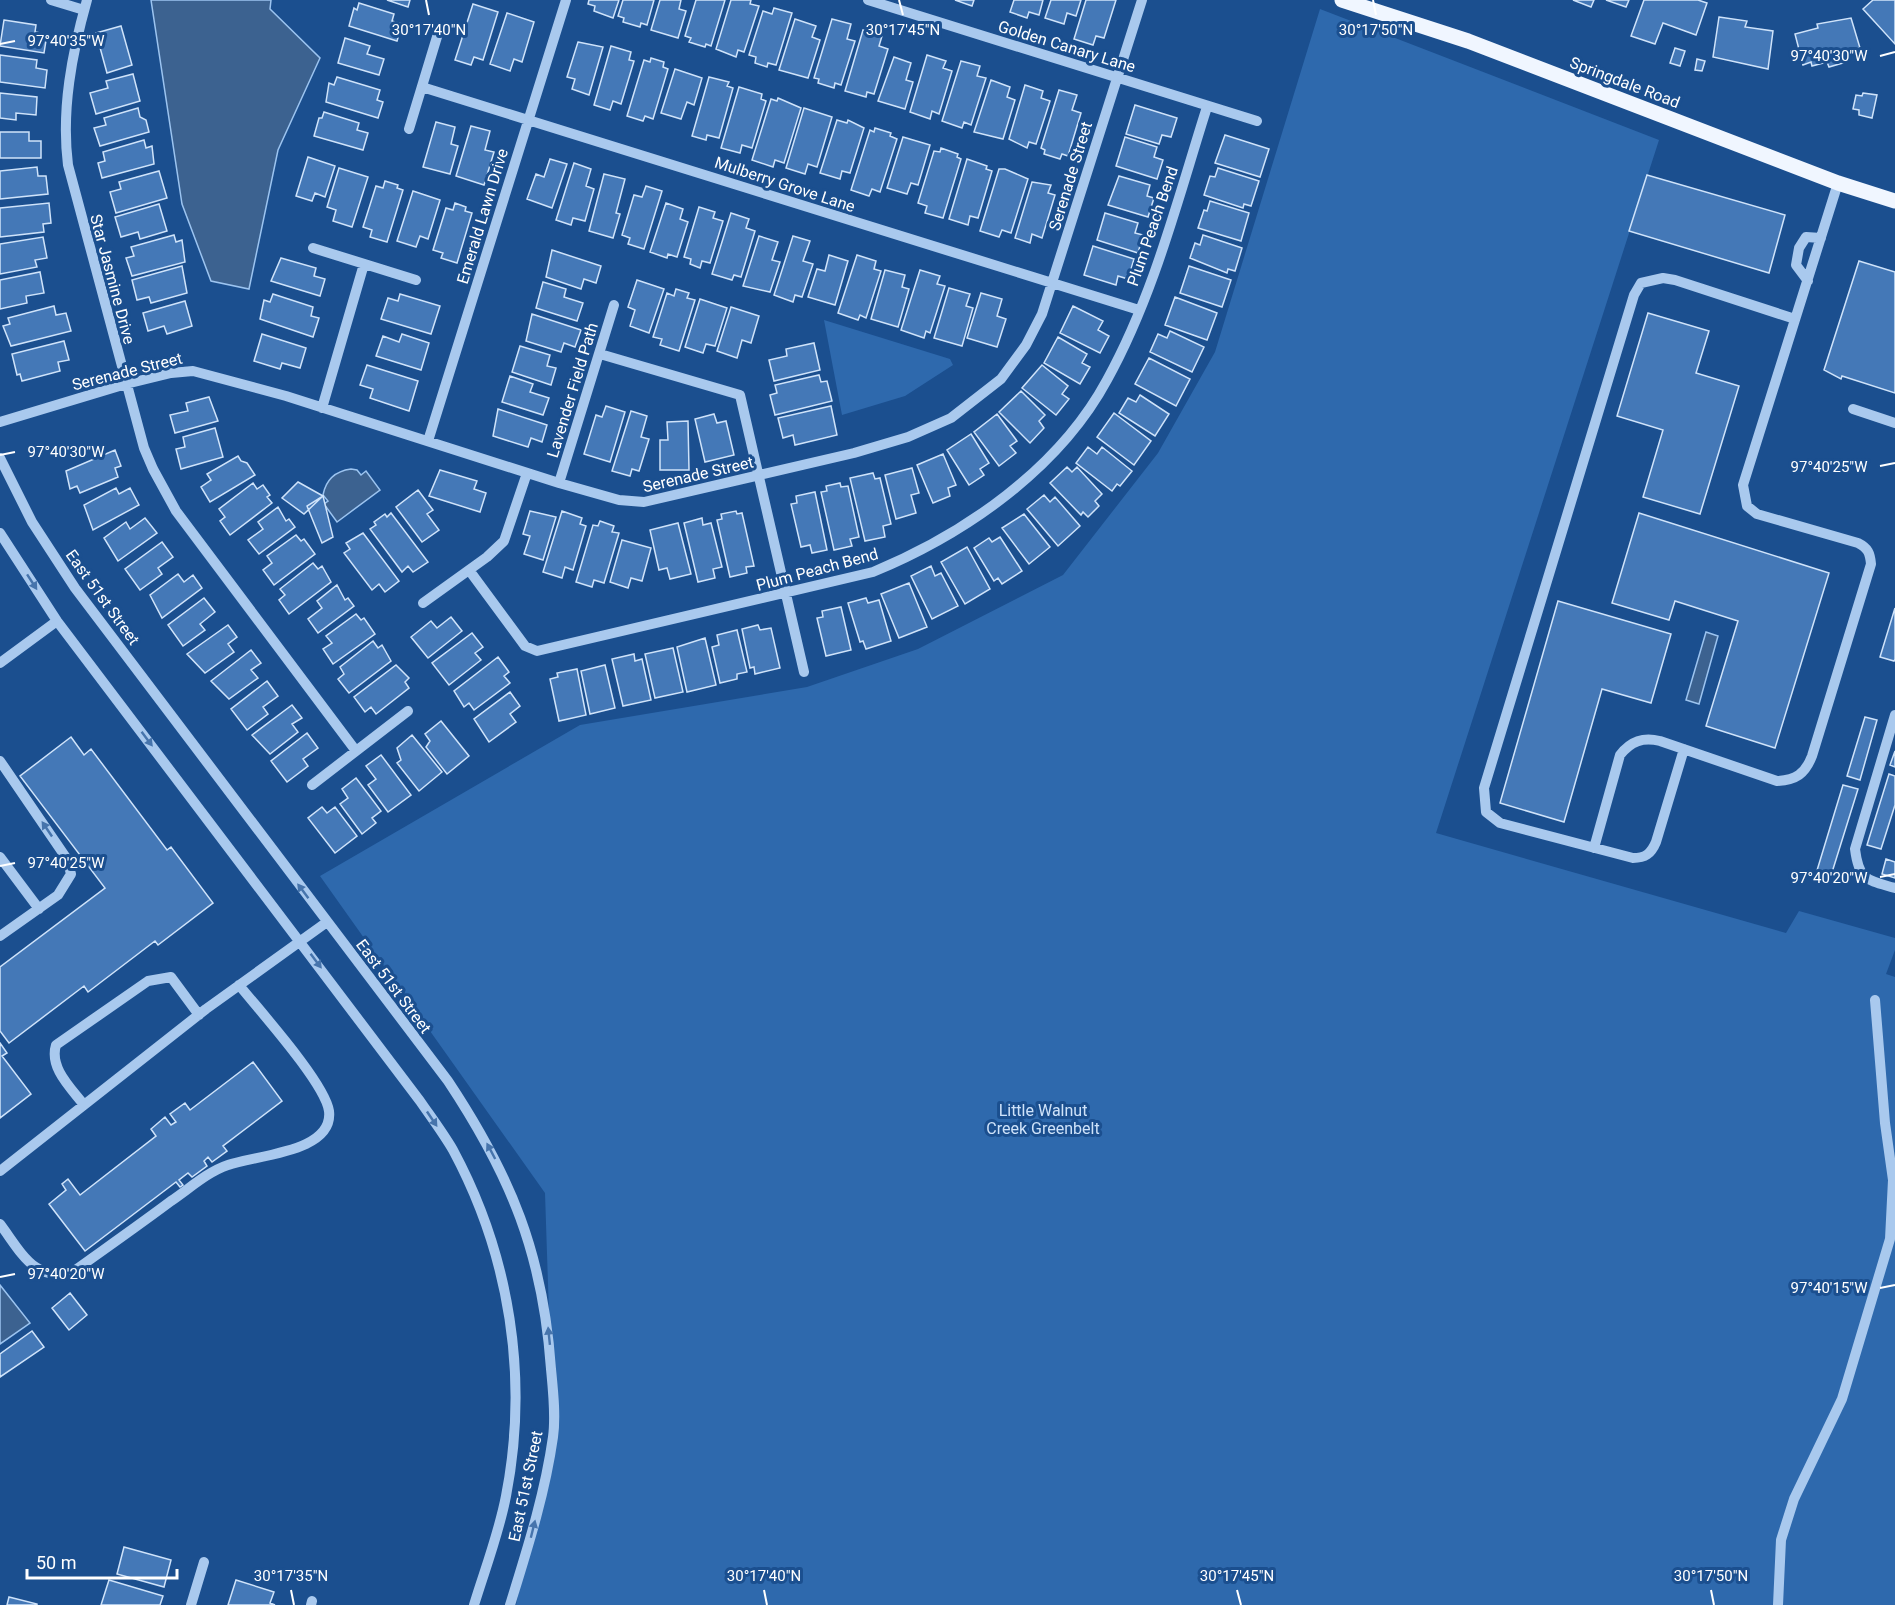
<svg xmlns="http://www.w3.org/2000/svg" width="1895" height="1605" font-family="Roboto,sans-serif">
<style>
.green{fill:#2e69ad}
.water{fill:#3c6290;stroke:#9cc4f0;stroke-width:1.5}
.building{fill:#4478b7;stroke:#cfe3fa;stroke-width:1.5}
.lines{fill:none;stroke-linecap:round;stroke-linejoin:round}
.minor{stroke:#a9c9ee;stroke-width:10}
.major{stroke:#f0f6ff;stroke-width:15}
.oneway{fill:#4674ac}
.ticks{fill:none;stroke:#fff;stroke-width:2}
.labels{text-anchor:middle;stroke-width:6;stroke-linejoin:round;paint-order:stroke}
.street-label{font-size:16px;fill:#fff;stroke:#1b4f8f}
.park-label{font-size:16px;fill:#cfe3fa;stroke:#1b4f8f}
.ticks-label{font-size:15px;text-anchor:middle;fill:#fff;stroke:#1b4f8f;stroke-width:6;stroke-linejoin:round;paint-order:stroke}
</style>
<rect width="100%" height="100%" fill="#1b4f8f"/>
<!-- green -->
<path class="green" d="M1320 9 1659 140 1436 833 1786 933 1799 911 1895 938V950L1886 974 1895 977V1605H516L553 1435 545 1193 320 876 580 725 807 687 918 649 1063 575 1158 453 1215 352Z
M824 320 950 359 953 365 905 396 842 415Z"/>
<!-- water -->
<path class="water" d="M151 0H271L270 9 320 58 278 150 249 289 211 281 182 204Z
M351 469 357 470 361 475 366 471 380 490 337 522 324 504 328 501 323 495C326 479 336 471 351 469Z
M1706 632 1718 636 1699 704 1686 700Z
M0 1285 30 1323 0 1344Z"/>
<!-- building -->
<path class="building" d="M387 0H410L408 7Z
M589 0H619L613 18 594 11 595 6 588 4Z
M623 0H654L647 25 641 23 640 27 623 22 624 18 618 16Z
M660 0H681L679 9 686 11 678 38 651 30Z
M696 0H725L711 46 706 44 705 47 689 42 691 38 685 36Z
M731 0H751L750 4 759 6 744 52 738 50 736 57 716 49Z
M955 0H974L972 6Z
M1014 0H1043L1039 15 1029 12 1027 18 1010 12Z
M1051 0H1081L1076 16 1067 13 1064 24 1045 18Z
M1086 0H1116L1104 38 1096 36 1093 45 1074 39Z
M1573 0H1594L1591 7Z
M1606 0H1629L1626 7Z
M1644 0H1698L1707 3 1696 35 1663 23 1655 44 1631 36Z
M1873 0H1895V44L1863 9Z
M359 3 394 14 392 21 402 24 397 41 349 26 354 8 357 10Z
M473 4 498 12 483 60 474 57 471 65 455 60Z
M774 8 792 13 776 65 768 63 767 67 755 63 756 57 749 55 763 11 772 14Z
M507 13 534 22 522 62 514 59 510 71 490 64Z
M1719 17 1747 21 1745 27 1773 31 1768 69 1713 57Z
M1851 18 1860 48 1841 53 1843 63 1829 67 1827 62 1812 66 1811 62 1803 65 1795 34 1818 28 1817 24Z
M795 19 816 26 812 37 820 40 808 78 779 70Z
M832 19 851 24 847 39 855 41 841 85 835 83 834 88 818 83 819 79 814 78Z
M4 20 36 25 35 32 47 34 44 53 0 46Z
M121 26 132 65 107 73 96 33Z
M863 30 882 36 879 46 888 49 874 94 867 92 866 97 845 91Z
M345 38 370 46 367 54 384 59 379 75 338 63Z
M578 42 603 47 589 95 572 89 575 79 567 77Z
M611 46 631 52 629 60 634 61 621 104 613 101 610 110 594 105Z
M1675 48 1685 51 1680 66 1670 63Z
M0 55 37 60 36 68 47 70 45 88 0 82Z
M927 55 946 61 943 68 952 71 939 114 932 111 930 119 910 112Z
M894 57 911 63 906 80 913 82 905 109 878 101Z
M651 58 664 62 663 67 668 69 653 119 645 116 643 121 627 116 644 60 650 62Z
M1697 59 1705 61 1702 71 1695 70Z
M961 61 980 66 977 76 986 78 971 125 964 122 962 128 942 121Z
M675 69 702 78 694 105 687 102 681 119 661 113Z
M133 74 140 101 96 114 90 93 108 88 106 81Z
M337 77 380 90 377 100 383 102 378 118 326 102 329 83 334 85Z
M709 77 729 82 727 86 733 88 719 138 707 135 706 140 692 136Z
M991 80 1010 87 1007 97 1015 100 1003 139 974 132Z
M1025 85 1043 91 1041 98 1050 101 1036 144 1029 142 1027 148 1009 139Z
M739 87 762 94 761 99 766 101 752 148 742 145 740 153 721 148Z
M1059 90 1077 95 1072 110 1081 113 1068 156 1062 154 1060 159 1044 154 1045 150 1041 148Z
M0 93 37 97 36 115 16 113V120L0 118Z
M1863 93 1877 95 1872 118 1859 115V110L1853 109 1856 95 1862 96Z
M778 98 801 108 784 163 775 160 773 167 752 160 771 99 777 101Z
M1135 105 1177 118 1171 137 1162 135 1159 144 1126 134Z
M138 108 140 117 146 120 149 132 100 146 94 128 106 125 104 118Z
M804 108 832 117 817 167 808 164 805 174 786 168Z
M324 112 359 123 357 130 368 133 363 150 314 136 319 118H322Z
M837 120 847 123 848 120 864 128 850 173 842 171 840 179 820 173Z
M436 122 455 127 451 144 458 146 450 174 423 167Z
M471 126 490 131 485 150 494 152 484 185 456 176Z
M875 128 891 133 890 136 897 139 880 192 872 189 869 196 851 190 870 130 874 132Z
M0 132H29V141H41V158H0Z
M1225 135 1269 149 1260 177 1215 163Z
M903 137 930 145 918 185 911 183 907 194 887 188Z
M1125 137 1157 147 1154 157 1163 160 1157 179 1116 166Z
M144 140 146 148 152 146 154 164 102 178 98 163 105 161 103 152Z
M941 148 958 154 957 157 961 159 943 218 925 213 927 206 918 203 934 151 940 152Z
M308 157 335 166 325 197 315 193 312 201 296 196Z
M550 159 567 164 552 208 527 199 536 174 544 177Z
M967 159 987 166 986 169 992 171 978 218 970 216 968 225 949 219Z
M574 163 591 169 586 186 594 189 585 221 573 218 571 225 556 220Z
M37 167 38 176H46L48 194 0 199V171Z
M339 168 368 177 352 227 333 221 336 210 327 207Z
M1218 168 1259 181 1251 206 1244 204 1243 208 1204 195 1210 176 1215 177Z
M999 169H1005L1028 179 1011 233 1002 230 999 237 980 231Z
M159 171 167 198 116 213 110 192 121 189 119 182Z
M604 174 625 179 616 213 620 214 613 238 589 231Z
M1647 175 1785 215 1769 273 1629 231Z
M1119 176 1150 185 1147 196 1154 198 1148 217 1108 205Z
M385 181 398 185 397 188 403 190 387 242 370 237 372 230 363 227 376 186 383 188Z
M1032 182 1051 185 1048 193 1055 195 1042 238 1032 234 1030 243 1015 238Z
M646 186 662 191 644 249 628 244 630 238 622 235 634 195 642 197Z
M413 191 440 200 428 239 420 236 416 247 397 241Z
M1210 201 1249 213 1241 241 1198 228 1204 210 1207 211Z
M49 203 51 223 43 224 44 232 0 237V208Z
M455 203 466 207 465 211 472 213 457 263 441 258 443 253 433 250 446 208 453 210Z
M666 203 683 209 680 219 688 222 677 257 668 254 667 258 650 252Z
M159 204 167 231 140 239 138 232 121 237 115 217Z
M699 207 715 212 713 218 723 221 710 263 702 261 700 268 690 264 691 259 684 257Z
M731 213 749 219 746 228 755 231 741 277 734 275 732 280 712 274Z
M1105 213 1138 223 1135 233 1143 235 1138 253 1097 240Z
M174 235 176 242 182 240 185 262 132 276 126 258 134 256 131 247Z
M1203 235 1242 248 1235 271 1228 269 1227 273 1190 258 1195 243 1200 245Z
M759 236 778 242 772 260 780 262 770 292 743 286Z
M793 236 810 241 803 261 813 264 802 297 795 295 793 302 774 295Z
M43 237 47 258 35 260 37 267 0 274V244Z
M1093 246 1134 259 1128 279 1118 276 1116 285 1084 275Z
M552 250 601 266 596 283 584 279 581 289 546 277Z
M829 255 848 261 835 305 808 297 817 269 825 271Z
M857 255 876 261 874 269 881 271 866 318 860 315 858 320 838 313Z
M281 258 316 268 314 276 325 279 320 296 271 281Z
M1859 261 1895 272V393L1842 376 1841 379 1824 370Z
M182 266 187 293 151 303 149 297 137 300 132 280Z
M1189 266 1231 280 1222 307 1180 293Z
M885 270 905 275 902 287 909 289 898 327 871 319Z
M920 270 940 276 937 284 945 286 930 333 926 331 924 338 901 330Z
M40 272 44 293 26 296 27 303 0 309V280Z
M637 280 664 289 649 333 630 326 635 310 628 307Z
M543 282 566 289 564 297 583 303 577 321 536 308Z
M949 288 970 294 966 306 973 308 962 346 934 338Z
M676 289 689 293 687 298 695 300 679 351 660 345 662 339 653 337 667 293 674 296Z
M981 293 1002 299 997 316 1006 319 997 347 967 338Z
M273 294 313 307 311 316 319 318 313 337 260 319 264 300 270 302Z
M400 294 440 306 431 334 381 319 388 298 398 301Z
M1175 297 1217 313 1207 340 1165 325Z
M700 299 727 308 715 346 706 344 703 353 685 347Z
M185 301 192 326 167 334 164 326 148 331 143 313Z
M54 306 56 315 66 313 71 331 11 346 3 326 10 324 8 318Z
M1073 306 1103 321 1098 330 1109 336 1100 353 1060 333Z
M731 307 759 316 751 343 742 340 737 358 717 351Z
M1648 313 1709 331 1696 373 1739 386 1700 514 1643 497 1663 430 1617 416Z
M532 314 581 330 575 347 564 343 561 352 526 341Z
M1170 331 1204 347 1192 372 1150 352 1158 334 1167 338Z
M262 334 306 348 300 368 282 363 280 369 254 361Z
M402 334 429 343 421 370 376 356 383 336 399 342Z
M1058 337 1087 354 1082 363 1090 367 1080 384 1044 363Z
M64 341 69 360 58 362 60 371 22 381 20 374 17 375 12 354Z
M814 343 820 370 774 381 769 360 787 356 786 349Z
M520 346 550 355 547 366 556 368 551 385 512 372Z
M1149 358 1190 379 1176 406 1135 384Z
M367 365 418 381 409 411 370 398 373 389 360 385Z
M1042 365 1068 386 1062 394 1069 399 1056 415 1022 388Z
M819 375 821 382 827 381 832 401 775 415 770 395 777 393 775 385Z
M510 376 533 384 530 392 549 398 543 415 502 402Z
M1021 391 1045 415 1039 421 1044 428 1030 443 999 412Z
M1140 395 1169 414 1155 436 1119 413 1128 398 1136 402Z
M209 397 218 421 175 433 170 415 188 411 186 403Z
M606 406 625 412 610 462 584 454 596 415 602 417Z
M831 406 837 435 795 445 793 435 783 438 778 418Z
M498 409 547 425 542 442 531 438 528 447 493 436Z
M631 411 647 416 641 437 649 439 639 471 632 469 630 476 612 471Z
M1114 413 1151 441 1134 465 1097 437Z
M714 414 717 423 726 421 734 455 705 462 695 419Z
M997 414 1017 441 1010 446 1016 453 999 466 974 432Z
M688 421 689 470H660V440H668L667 422Z
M215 428 223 457 181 469 176 449 185 447 183 437Z
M971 434 989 463 980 469 984 475 969 485 947 450Z
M1088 447 1097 454 1102 447 1132 471 1120 486 1117 484 1112 491 1076 463Z
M115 450 121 466 115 468 118 477 80 493 77 486 70 489 66 471Z
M943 454 956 485 948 488 950 496 933 503 917 465Z
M238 456 241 461 247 463 255 475 210 502 201 487 211 480 207 474Z
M1067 467 1072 472 1077 467 1102 494 1095 501 1099 506 1088 517 1083 512 1081 515 1050 483Z
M912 468 919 493 911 495 916 513 896 519 885 475Z
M440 470 477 481 474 489 486 493 480 512 429 496Z
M873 473 875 479 880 478 891 524 883 526 885 537 865 541 850 478Z
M298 482 323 496 304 514 282 498Z
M253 483 257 489 263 485 270 495 267 497 272 503 230 535 220 521 225 517 219 509Z
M840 483 841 487 848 486 859 537 850 539 852 546 834 550 821 492 827 491 826 486Z
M116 488 119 494 130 488 139 505 93 530 84 505Z
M418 490 433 510 427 514 439 530 422 542 396 507Z
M815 492 827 550 812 553 810 545 801 547 791 504 797 503 796 496Z
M1044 495 1050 502 1055 497 1080 526 1058 546 1027 509Z
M323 496 333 537 322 543 307 506Z
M278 507 286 521 289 519 295 527 259 554 248 540 263 529 258 522Z
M530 511 556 517 543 560 524 554 530 536 523 534Z
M562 511 582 518 580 524 586 526 573 570 565 567 562 578 543 572Z
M736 511 737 514 742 513 754 566 746 567 747 573 730 577 717 520 722 519 721 514Z
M391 513 428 562 413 572 408 566 402 572 370 529 376 525 374 522 385 514 387 517Z
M1639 513 1829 573 1775 748 1706 726 1738 621 1675 601 1669 620 1612 603Z
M1024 514 1050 547 1029 564 1002 528Z
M145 518 157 533 118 561 104 538 126 522 130 529Z
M702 518 703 525 711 523 722 567 713 569 715 578 698 582 684 523Z
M600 521 614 526 612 532 619 533 604 583 594 580 592 587 576 582 593 525 598 526Z
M678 523 691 574 670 579 667 568 659 570 650 530Z
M363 533 399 581 385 592 379 584 372 590 344 553 350 549 346 543Z
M296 535 301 541 304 539 315 554 274 585 263 570 272 563 267 556Z
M1000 537 1022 571 1002 584 998 578 994 581 974 548 989 538 992 542Z
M622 540 651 548 642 581 631 578 628 588 610 582Z
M162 542 173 557 158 568 162 574 140 590 125 569Z
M967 547 990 589 965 604 941 562Z
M313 563 318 569 322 566 331 582 289 614 279 600 285 595 280 589Z
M931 566 935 576 941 573 958 606 932 619 911 576Z
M178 574 184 582 193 575 202 588 162 618 150 595Z
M909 583 927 627 899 638 881 594Z
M337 585 345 600 348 598 354 606 318 633 308 619 322 608 317 601Z
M204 598 215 612 200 624 205 630 183 646 168 625Z
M866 598 868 603 879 600 891 641 866 649 863 641 860 642 848 603Z
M1558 601 1671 634 1651 703 1602 689 1564 822 1500 803Z
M841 607 851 650 826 656 817 618 823 617 822 611Z
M1895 608V659L1894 661 1880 657Z
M356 614 361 620 364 618 375 634 333 664 323 649 332 643 326 636Z
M451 617 462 631 428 658 411 637 431 621 437 628Z
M228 625 237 637 228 644 234 652 205 673 187 654Z
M758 625 760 630 771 628 780 668 755 674 754 667 750 668 742 629Z
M737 630 747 672 737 674V679L720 683 712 647 719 645 717 635Z
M472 633 483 647 475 653 481 660 449 685 432 663Z
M705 638 716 685 687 692 677 647Z
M373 641 378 648 382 645 391 661 349 693 338 679 344 674 340 667Z
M673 648 683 692 655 698 645 654Z
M251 650 261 663 251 670 258 678 229 699 211 681Z
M634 654 635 661 642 659 651 700 623 706 612 659Z
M498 657 509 672 504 676 510 683 474 710 469 703 464 707 454 691Z
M396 665 409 678 405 682 409 688 376 714 371 707 365 712 354 697Z
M605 665 615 708 590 714 581 671Z
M577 669 586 715 559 721 550 679 558 677 557 673Z
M267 681 278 696 263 707 268 714 247 730 231 709Z
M510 692 520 706 510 714 516 722 489 742 474 719Z
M292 705 302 718 292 724 298 732 270 754 252 735Z
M1865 717 1877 720 1860 780 1847 776Z
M441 721 469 756 447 774 426 747 430 741 425 734Z
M307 733 318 748 303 759 308 766 287 782 271 761Z
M412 735 442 772 419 791 397 763 401 760 397 748Z
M71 737 84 755 91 749 167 850 171 847 213 903 158 945 155 941 88 992 84 986 9 1043 0 1031V967L105 888 20 776Z
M1895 751V767L1890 765Z
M381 755 411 795 388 812 368 785 376 779 366 766Z
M1889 774 1895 776V805L1881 849 1867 845Z
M356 778 381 811 372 818 376 823 362 834 340 804 348 798 342 789Z
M1843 785 1858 789 1829 882 1815 877Z
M322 807 327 813 335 807 357 836 335 853 308 818Z
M1886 859 1895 862V878L1882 874Z
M0 1043 7 1053 2 1056 31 1094 0 1118Z
M253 1062 282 1101 223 1146 227 1151 212 1162 208 1157 204 1161 207 1166 192 1177 188 1173 179 1180 183 1185 180 1187 176 1182 85 1251 49 1204 66 1190 62 1184 68 1179 80 1195 156 1136 151 1129 165 1117 171 1125 176 1122 170 1114 185 1103 190 1110Z
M70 1293 87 1315 69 1330 52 1308Z
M32 1331 44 1347 0 1377V1354Z
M124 1547 171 1560 164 1587 117 1574Z
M109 1580 163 1596 160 1605H101Z
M236 1580 274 1592 270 1603 275 1605H228Z
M9 1597 37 1604V1605H7Z"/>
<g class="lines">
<!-- minor -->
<path class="minor" d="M51 0 84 10
M87 0C72 53 61 110 68 165L144 448 153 469 176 511 356 751
M868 0 1257 121
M422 87 1139 310
M409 129 440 27
M313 248 416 280
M1808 281 1796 265 1799 248 1806 237 1821 238
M600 354 740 395 804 672
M322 408 364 264
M1853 409 1895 423
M0 422 126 384 171 373 193 371 286 396 559 483 619 500 644 502 854 453 908 437 951 418 1001 379 1026 345 1042 314 1142 0
M428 441 566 0
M0 458 32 522 75 588 448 1081C511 1176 543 1254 551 1369 553 1390 556 1416 553 1437 545 1494 527 1550 510 1605
M559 483 614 305
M0 533 57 621 420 1101C431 1117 443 1133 453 1150 510 1256 529 1378 506 1496 499 1533 485 1569 474 1605
M469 570 525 646 537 651 873 572C965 534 1059 469 1107 380 1154 295 1178 198 1207 107
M423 603 487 557 504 541 527 473
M0 663 57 621
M1895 715 1855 849C1859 881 1867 880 1895 888
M1684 749 1656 842C1651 854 1645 858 1633 858L1500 823 1486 812 1484 788 1634 295 1641 283 1663 278 1675 280 1795 319
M0 761 67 859 71 874 58 895 0 936
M312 785 408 711
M1594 848 1620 755C1631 741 1643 737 1660 741L1777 781C1796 780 1805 774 1812 756L1871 564C1870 553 1868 548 1858 543L1757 514 1747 506 1743 485 1838 183
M0 857 39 909
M84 1105C71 1088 49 1068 56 1045L148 981 171 977 199 1015
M0 1171 206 1009 327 922
M0 1224C21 1252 35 1284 74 1271 106 1248 139 1225 171 1201 189 1189 207 1172 228 1165 254 1155 334 1153 329 1111 325 1083 259 1010 239 985
M191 1605 204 1562
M311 1605 312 1601
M1778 1605 1781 1540 1794 1499 1842 1399 1890 1239 1893 1180 1885 1123 1875 1000"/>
<!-- major -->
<path class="major" d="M1342 0 1468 41 1838 183 1895 201"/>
</g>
<!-- one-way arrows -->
<defs><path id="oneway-solid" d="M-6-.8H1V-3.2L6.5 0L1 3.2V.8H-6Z" transform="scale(1.5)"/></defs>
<g class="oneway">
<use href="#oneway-solid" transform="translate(32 582) rotate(57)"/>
<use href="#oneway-solid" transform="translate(147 739) rotate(53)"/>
<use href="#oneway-solid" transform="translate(47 829) rotate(-124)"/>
<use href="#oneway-solid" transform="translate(303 891) rotate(-127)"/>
<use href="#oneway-solid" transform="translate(316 961) rotate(53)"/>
<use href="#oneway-solid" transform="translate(432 1119) rotate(56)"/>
<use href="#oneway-solid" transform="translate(491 1151) rotate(-118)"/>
<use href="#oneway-solid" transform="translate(549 1336) rotate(-96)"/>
<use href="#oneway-solid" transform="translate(533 1529) rotate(-76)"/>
</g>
<!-- ticks -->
<path class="ticks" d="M426 0 429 15M899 0 903 15M1373 0 1376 15M0 44 15 41M1880 56 1895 52M0 455 15 452M1880 466 1895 463M0 866 15 863M1880 877 1895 874M0 1277 15 1274M1880 1288 1895 1285M291 1590 294 1605M764 1590 767 1605M1237 1590 1241 1605M1711 1590 1714 1605"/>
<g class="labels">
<!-- street labels -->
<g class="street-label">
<text transform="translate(1067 46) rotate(17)" y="6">Golden Canary Lane</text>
<text transform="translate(1625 82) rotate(21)" y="6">Springdale Road</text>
<text transform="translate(1070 176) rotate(-73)" y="6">Serenade Street</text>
<text transform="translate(785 184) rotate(18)" y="6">Mulberry Grove Lane</text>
<text transform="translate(482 216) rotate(-73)" y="6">Emerald Lawn Drive</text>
<text transform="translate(1152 226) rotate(-71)" y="6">Plum Peach Bend</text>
<text transform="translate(113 279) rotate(75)" y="6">Star Jasmine Drive</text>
<text transform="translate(127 371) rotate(-14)" y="6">Serenade Street</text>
<text transform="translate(572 390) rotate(-73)" y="6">Lavender Field Path</text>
<text transform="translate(698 474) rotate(-13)" y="6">Serenade Street</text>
<text transform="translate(817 569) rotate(-15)" y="6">Plum Peach Bend</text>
<text transform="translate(103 597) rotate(54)" y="6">East 51st Street</text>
<text transform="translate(394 986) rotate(53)" y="6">East 51st Street</text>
<text transform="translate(525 1486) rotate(-78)" y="6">East 51st Street</text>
</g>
<!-- park labels -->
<g class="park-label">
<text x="1043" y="1116">Little Walnut<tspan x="1043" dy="18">Creek Greenbelt</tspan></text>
</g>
</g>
<g class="ticks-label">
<text x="429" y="35">30°17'40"N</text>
<text x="903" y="35">30°17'45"N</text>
<text x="1376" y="35">30°17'50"N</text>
<text x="66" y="46">97°40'35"W</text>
<text x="1829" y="61">97°40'30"W</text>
<text x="66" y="457">97°40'30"W</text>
<text x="1829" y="472">97°40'25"W</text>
<text x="66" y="868">97°40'25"W</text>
<text x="1829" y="883">97°40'20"W</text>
<text x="66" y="1279">97°40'20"W</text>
<text x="1829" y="1293">97°40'15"W</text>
<text x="291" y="1581">30°17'35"N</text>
<text x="764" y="1581">30°17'40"N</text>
<text x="1237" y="1581">30°17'45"N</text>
<text x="1711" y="1581">30°17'50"N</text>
</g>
<!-- scale -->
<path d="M27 1569v9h150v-9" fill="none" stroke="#ffffff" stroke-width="3"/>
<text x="36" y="1569" font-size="18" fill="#ffffff" stroke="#1b4f8f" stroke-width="4.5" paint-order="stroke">50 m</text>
</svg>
